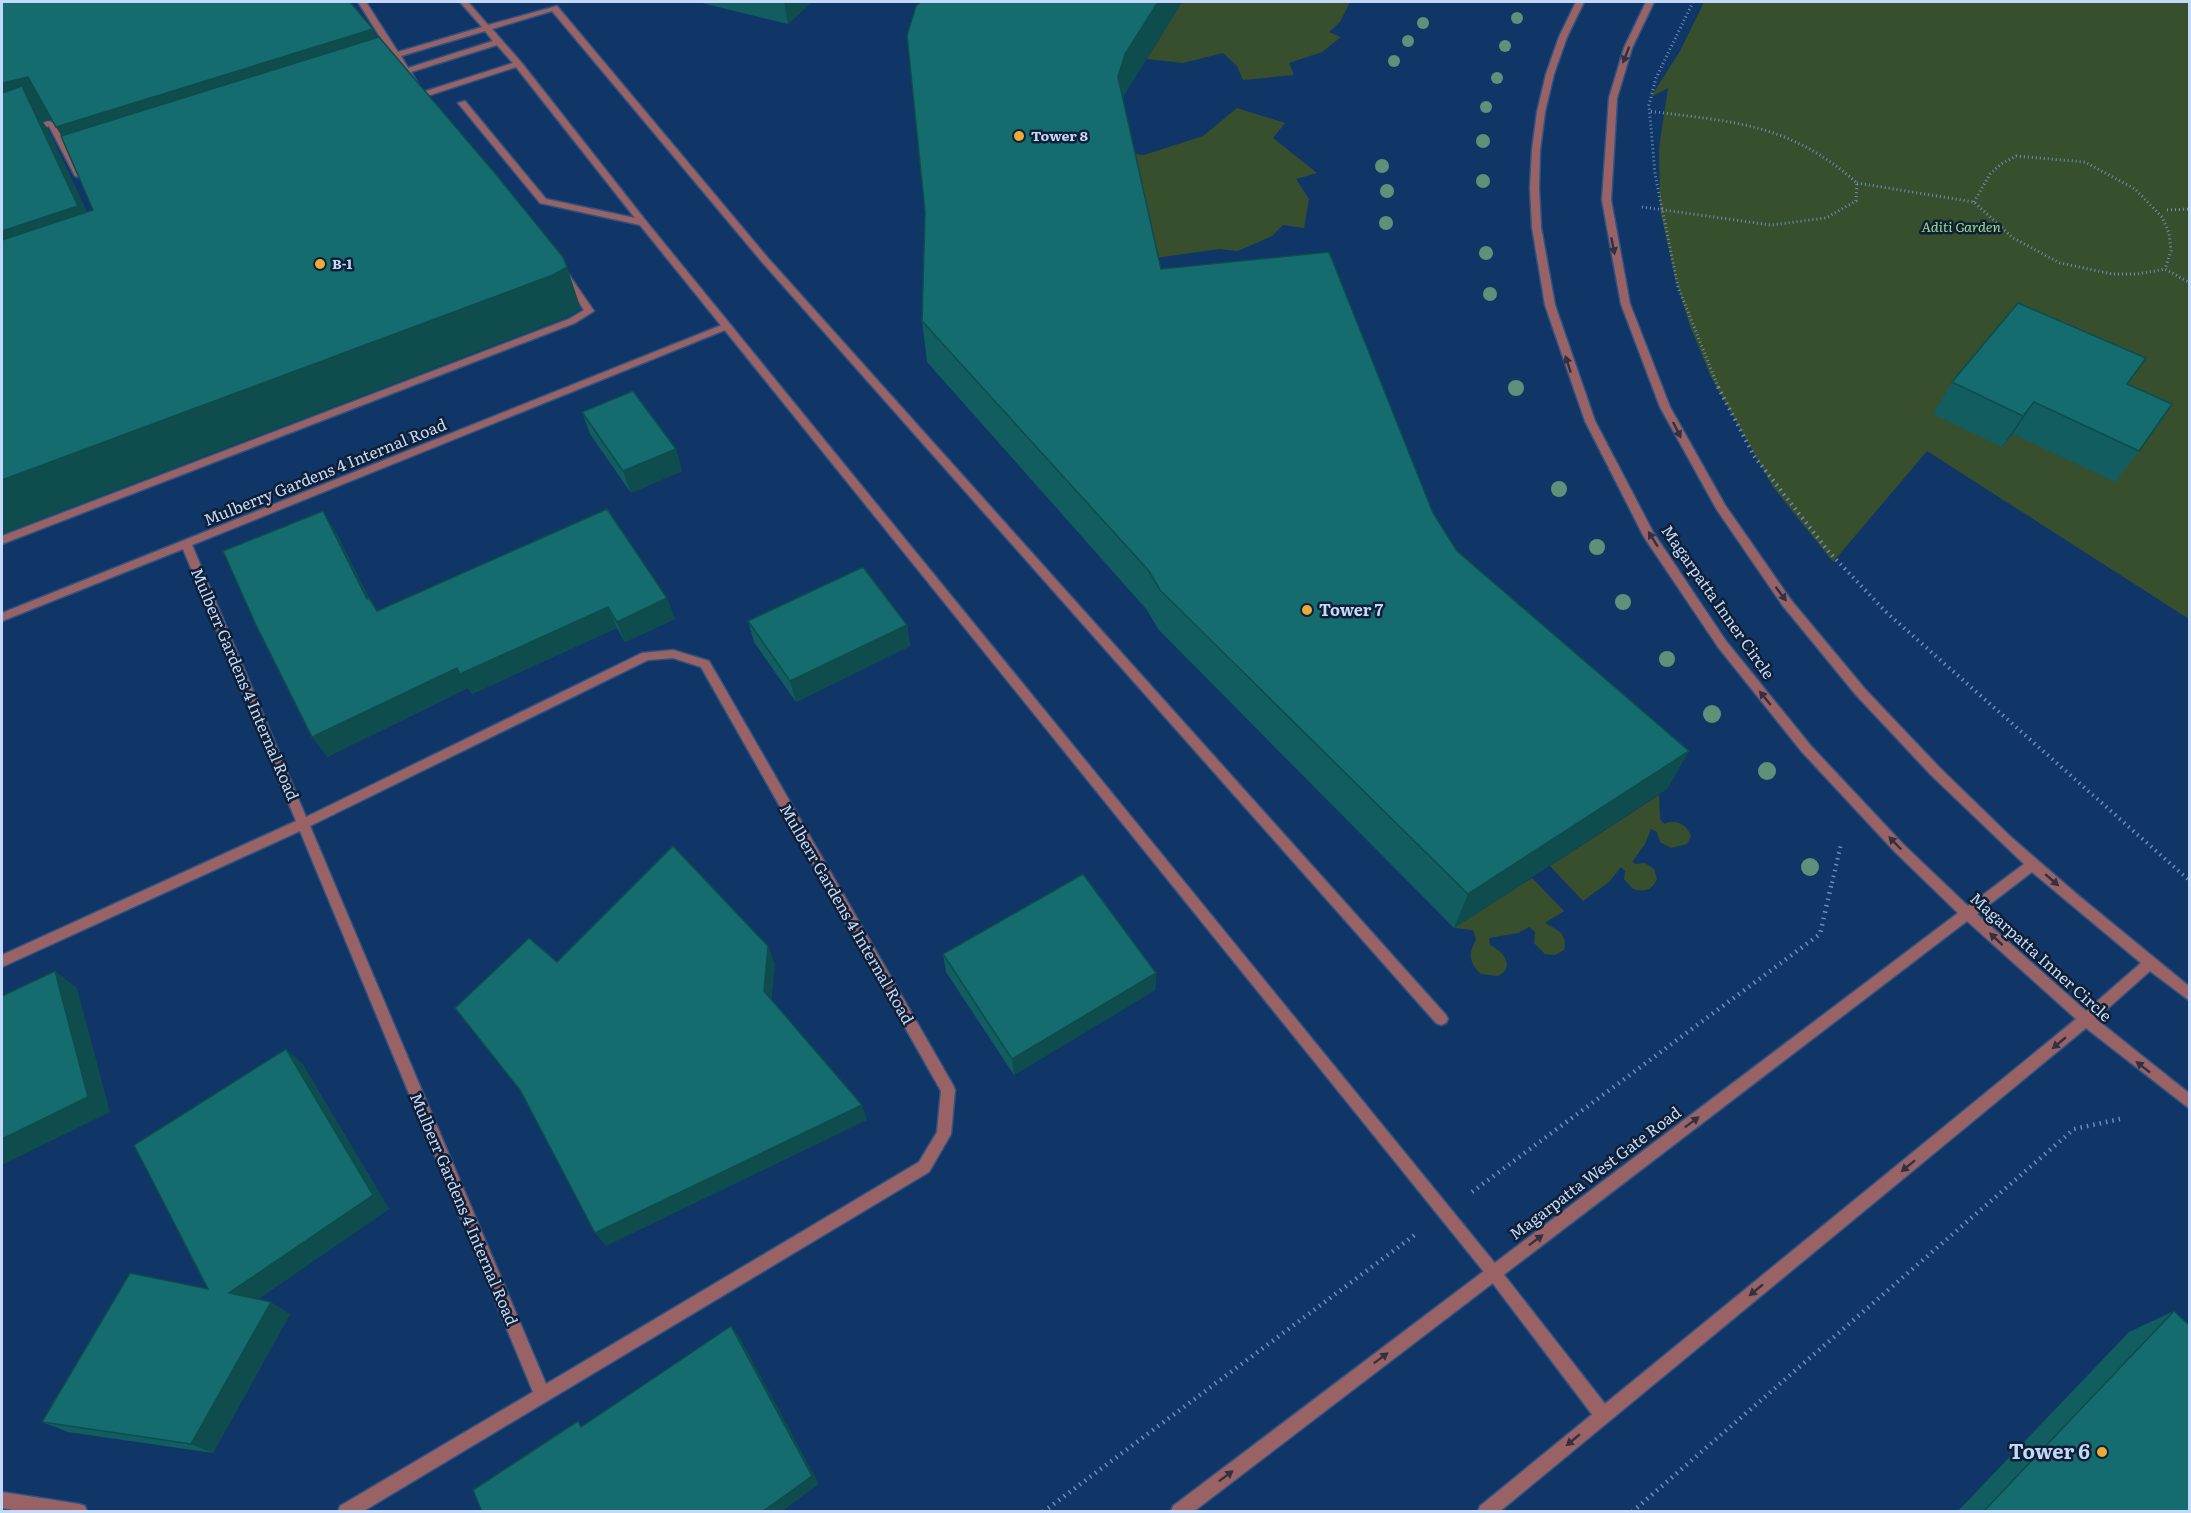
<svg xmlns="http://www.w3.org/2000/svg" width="2191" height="1513" font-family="Literata,serif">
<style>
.green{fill:#384f2e}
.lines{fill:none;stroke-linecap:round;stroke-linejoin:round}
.service-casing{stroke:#305382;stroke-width:3}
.minor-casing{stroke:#305382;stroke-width:3}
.tertiary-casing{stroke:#305382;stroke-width:3}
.path-far2{stroke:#708db5;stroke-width:3;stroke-dasharray:1 3;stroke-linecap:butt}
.path-far1{stroke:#708db5;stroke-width:4;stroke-dasharray:1.5 4.5;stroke-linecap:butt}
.path{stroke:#708db5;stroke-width:4.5;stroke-dasharray:1.5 5;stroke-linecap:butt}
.service{fill:#996366;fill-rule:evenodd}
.minor{fill:#996366;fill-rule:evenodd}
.tertiary{fill:#996366;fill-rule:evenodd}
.tree{fill:#5f9179}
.wall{fill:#115d5f}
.shaded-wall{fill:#0e4c4d}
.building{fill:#146c6e;stroke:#0e4c4d;stroke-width:1.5}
.oneway{fill:#323041}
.poi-dot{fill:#ebaa39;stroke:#0f1f35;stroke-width:2}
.labels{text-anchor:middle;stroke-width:5;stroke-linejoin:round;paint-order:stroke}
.far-poi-label{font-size:14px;font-weight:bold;fill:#c3d9f7;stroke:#0f1f35;text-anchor:start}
.far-park-label{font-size:14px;font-style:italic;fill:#a0db87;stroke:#0f1f35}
.street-label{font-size:16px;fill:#c3d9f7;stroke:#0f1f35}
.poi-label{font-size:16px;font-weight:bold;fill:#c3d9f7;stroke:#0f1f35;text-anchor:start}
.near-poi-label{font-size:20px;font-weight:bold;fill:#c3d9f7;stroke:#0f1f35;text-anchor:end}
</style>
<rect width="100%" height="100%" fill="#103668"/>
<!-- green -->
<path class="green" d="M1182 2H1350L1340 22 1329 32 1341 37 1322 52 1289 63 1294 75 1243 80 1237 66 1223 53 1183 63 1147 59Z
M1704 2H2189V619L1927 451 1833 562 1773 487 1711 377 1690 326 1675 277 1660 210 1659 148 1668 88 1651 97 1680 51Z
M1237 108 1285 123 1273 138 1317 173 1296 179 1309 199 1304 228 1283 225 1272 236 1238 251 1219 249 1148 259 1125 153 1144 155 1203 136Z
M1659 795 1660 819 1664 824C1677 819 1686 824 1691 836L1687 844 1671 848 1660 842 1657 832 1651 829 1645 844 1632 862 1636 864 1645 863 1654 869 1657 879C1652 891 1644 892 1633 889L1624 879 1625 871 1621 867 1609 882 1583 901 1550 866Z
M1532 878 1564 911 1545 923C1556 930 1568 932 1564 950L1555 955 1545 954 1534 943 1535 932 1529 927 1518 933 1489 938 1490 945C1503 951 1516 967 1498 976L1481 974C1469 963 1468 953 1476 940L1473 930 1454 928Z"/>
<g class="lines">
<defs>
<path id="service" d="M358 2H366L398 52 482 27 460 2H468L488 25 557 6 768 258 1446 1015 1448 1019 1446 1023 1441 1025 1436 1023 762 262 552 11 492 29 521 62 646 221 1498 1267 1609 1409 1611 1415 1609 1421 1603 1423 1597 1421 1488 1277 640 225 540 203 458 103 465 101 546 199 635 218 516 67 424 97H418L404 74 398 75 394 73 401 70ZM485 31 493 41 408 68 401 56ZM497 45 513 63 423 92 411 72Z
M48 121 55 123 83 176 82 178 75 176 49 126 2 140V135Z
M564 271 567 272 594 311 575 323 2 544V536L569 319 584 310 559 274Z"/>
<path id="minor" d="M727 323 732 326 730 328 192 545 306 817 642 653 673 650 709 661 953 1085 955 1090 951 1134 929 1172 362 1512H338L340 1506 533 1392 300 831 2 967V955L296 821 183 549 2 621V613ZM673 658 701 667 941 1091 937 1132 919 1162 546 1384 310 826 648 660Z
M2 1492 79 1504 85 1506 87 1512H24L2 1508Z"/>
<path id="tertiary" d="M1576 2H1584L1567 37 1554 74 1545 112 1540 150 1539 188 1541 227 1555 305 1595 421 1653 532 1726 641 1811 746 1904 845 1968 906 2024 864 1931 775 1856 695 1783 606 1717 510 1660 407 1621 304 1602 200 1609 98 1624 48 1646 2H1654L1632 48 1617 98 1611 200 1630 304 1670 407 1725 505 1791 600 1865 689 1940 768 2011 837 2079 896 2190 987V1001L2150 971 2096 1019 2190 1094V1109L2086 1028 1499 1512H1478L1480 1506 2076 1019 1967 921 1193 1512H1171L1173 1506 1958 913 1895 852 1802 752 1718 647 1644 537 1585 421 1545 305 1532 227 1530 188 1532 150 1537 112 1546 74 1559 37ZM2032 872 2141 963 2086 1011 1977 914Z"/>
</defs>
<!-- service casing -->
<use href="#service" class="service-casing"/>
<!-- minor casing -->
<use href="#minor" class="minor-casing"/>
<!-- tertiary casing -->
<use href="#tertiary" class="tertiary-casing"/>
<!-- path-far2 -->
<path class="path-far2" d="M1693 2 1656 78 1649 105 1655 174 1678 287 1719 389
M1857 183 1974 202 2013 238 2060 263 2112 274H2138L2165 269 2190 283
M1974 202 1990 174 2001 164 2016 156 2085 162 2135 189 2162 217 2169 233 2171 251 2165 269
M1642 207 1771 225 1826 218 1856 201 1857 183C1789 123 1734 122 1648 111
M2167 210 2190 209"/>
<!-- path-far1 -->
<path class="path-far1" d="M1718 387 1754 456 1829 552 1886 612 2190 881
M1832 883 1841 844"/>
<!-- path -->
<path class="path" d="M1472 1192 1820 934 1832 882
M1043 1512 1416 1234
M1632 1512 2074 1129 2120 1119"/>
<!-- service -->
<use href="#service" class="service"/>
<!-- minor -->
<use href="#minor" class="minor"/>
<!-- tertiary -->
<use href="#tertiary" class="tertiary"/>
</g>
<!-- trees -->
<g class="tree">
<circle cx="1517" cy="18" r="6"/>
<circle cx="1423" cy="23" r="6"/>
<circle cx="1408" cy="41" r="6"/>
<circle cx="1505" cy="46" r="6"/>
<circle cx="1394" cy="61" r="6"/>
<circle cx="1497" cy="78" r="6"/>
<circle cx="1486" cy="107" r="6"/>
<circle cx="1483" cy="141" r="7"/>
<circle cx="1382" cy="166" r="7"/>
<circle cx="1483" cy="181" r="7"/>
<circle cx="1387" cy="191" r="7"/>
<circle cx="1386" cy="223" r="7"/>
<circle cx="1486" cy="253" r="7"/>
<circle cx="1490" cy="294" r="7"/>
<circle cx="1516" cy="388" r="8"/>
<circle cx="1559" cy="489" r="8"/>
<circle cx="1597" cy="547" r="8"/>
<circle cx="1623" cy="602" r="8"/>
<circle cx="1667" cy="659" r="8"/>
<circle cx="1712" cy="714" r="9"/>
<circle cx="1767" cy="771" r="9"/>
<circle cx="1810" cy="867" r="9"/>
</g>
<!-- wall -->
<path class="wall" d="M698 2H812L788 24Z
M921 2H1182L1124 95 1123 100 1161 269 1433 513 1457 551 1668 788 1454 928 1158 629 1147 610 927 362 922 321 925 212Z
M1952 382 2127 384 2139 451 2115 482 2013 434 2002 447 1933 414Z
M582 412 676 449 682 471 631 493 590 434Z
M336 533 369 598 377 611 667 598 675 619 625 642 617 628 472 694 468 688 327 757Z
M748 621 907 625 910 646 796 702 754 642Z
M943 954 1156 973 1155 990 1014 1075 946 972Z
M286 1049 303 1065 389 1209 258 1299 290 1314 213 1453 68 1432 42 1422 208 1289Z
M2174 1311 2190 1512H1957L2129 1332Z"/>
<!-- shaded-wall -->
<path class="shaded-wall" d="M784 2H812L788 24Z
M1158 2H1182L1124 95 1117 118 1118 77 1125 54Z
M373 29 390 71 82 169 56 127Z
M28 77 54 119 43 122 48 129 105 249 2 283V83Z
M567 267 581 309 568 317 2 534V480Z
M2034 402 2013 434 2002 447 2023 416Z
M676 449 682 471 631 493 623 471Z
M323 511 336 533 380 620 367 599Z
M667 598 675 619 625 642 617 622Z
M608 607 617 628 472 694 468 688 327 757 312 737 457 668Z
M907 625 910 646 796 702 790 681Z
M1689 751 1668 788 1454 928 1468 894Z
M768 946 775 964 771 1008 764 991Z
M55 971 77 988 110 1112 2 1165V1139Z
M1156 973 1155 990 1014 1075 1012 1059Z
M286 1049 303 1065 389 1209 249 1305 229 1293Z
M862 1105 867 1120 606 1246 595 1233Z
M271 1302 290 1314 213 1453 191 1444Z
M731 1326 740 1338 819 1484 781 1512H762Z"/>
<!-- building -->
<path class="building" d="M2 2H350L373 29 56 127 28 77 2 83Z
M921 2H1158L1125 54 1118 77 1161 269 1329 252 1433 513 1457 551 1689 751 1468 894 1160 590 1149 571 922 321 925 212 907 35 916 6Z
M379 37 494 172 563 257 567 267 553 275 2 480V240L93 210 61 136Z
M22 86 78 206 2 231V93Z
M2018 303 2146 358 2127 384 2172 404 2139 451 2034 402 2023 416 1952 382Z
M633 391 676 449 623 471 582 412Z
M607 509 667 598 617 622 608 607 460 674 457 668 312 737 255 623 223 551 323 511 367 599 369 598 377 611Z
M863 567 907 625 790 681 748 621Z
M673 846 768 946 764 991 862 1105 595 1233 520 1090 455 1008 529 938 557 962Z
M1083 874 1156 973 1012 1059 943 954Z
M55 971 88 1097 2 1139V996Z
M286 1049 373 1195 229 1293 271 1302 191 1444 42 1422 130 1273 208 1289 134 1145Z
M2174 1311 2190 1326V1512H1983Z
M731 1326 812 1476 762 1512H482L473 1490 578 1421 581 1427Z"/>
<!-- one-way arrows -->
<defs><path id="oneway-solid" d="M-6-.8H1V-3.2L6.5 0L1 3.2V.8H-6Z" transform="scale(1.5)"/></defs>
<g class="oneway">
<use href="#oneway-solid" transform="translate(1626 55) rotate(111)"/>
<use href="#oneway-solid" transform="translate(1613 246) rotate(79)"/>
<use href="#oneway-solid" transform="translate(1568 364) rotate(-108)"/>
<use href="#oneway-solid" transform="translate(1677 430) rotate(64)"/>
<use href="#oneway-solid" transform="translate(1653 539) rotate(-122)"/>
<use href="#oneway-solid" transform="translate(1781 594) rotate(53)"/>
<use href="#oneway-solid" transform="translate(1765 698) rotate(-129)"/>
<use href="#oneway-solid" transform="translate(1895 843) rotate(-134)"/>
<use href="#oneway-solid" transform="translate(2052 880) rotate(41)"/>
<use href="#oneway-solid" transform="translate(1996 939) rotate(-137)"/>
<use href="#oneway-solid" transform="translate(2059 1043) rotate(140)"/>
<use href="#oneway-solid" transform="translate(2143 1067) rotate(-142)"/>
<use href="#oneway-solid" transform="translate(1692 1122) rotate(-37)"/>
<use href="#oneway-solid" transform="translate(1908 1166) rotate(141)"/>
<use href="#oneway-solid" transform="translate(1536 1240) rotate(-37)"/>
<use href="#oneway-solid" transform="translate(1756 1290) rotate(141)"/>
<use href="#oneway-solid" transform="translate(1381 1358) rotate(-37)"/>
<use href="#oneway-solid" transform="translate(1573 1440) rotate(140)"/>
<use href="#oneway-solid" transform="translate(1226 1476) rotate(-37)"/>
</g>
<!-- markers -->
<g class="poi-dot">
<circle cx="1019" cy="136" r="6"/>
<circle cx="320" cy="264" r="6"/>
<circle cx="1307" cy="610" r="6"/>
<circle cx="2102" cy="1452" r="6"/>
</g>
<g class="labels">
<!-- far-poi labels -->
<g class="far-poi-label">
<text x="1031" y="141">Tower 8</text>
<text x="332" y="269">B-1</text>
</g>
<!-- far-park labels -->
<g class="far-park-label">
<text x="1961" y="232">Aditi Garden</text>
</g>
<!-- street labels -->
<g class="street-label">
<text transform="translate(325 472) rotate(-22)" y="6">Mulberry Gardens 4 Internal Road</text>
<text transform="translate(1718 602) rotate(55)" y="6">Magarpatta Inner Circle</text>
<text transform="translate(245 684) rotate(67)" y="6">Mulberr Gardens 4 Internal Road</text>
<text transform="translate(847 914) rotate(60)" y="6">Mulberr Gardens 4 Internal Road</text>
<text transform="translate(2041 957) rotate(42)" y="6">Magarpatta Inner Circle</text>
<text transform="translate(1595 1173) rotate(-37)" y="6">Magarpatta West Gate Road</text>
<text transform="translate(464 1209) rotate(67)" y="6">Mulberr Gardens 4 Internal Road</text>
</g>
<!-- poi labels -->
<g class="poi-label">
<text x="1319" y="616">Tower 7</text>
</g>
<!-- near-poi labels -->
<g class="near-poi-label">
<text x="2090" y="1459">Tower 6</text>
</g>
</g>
<!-- border -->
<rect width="2191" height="1513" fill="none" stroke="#c3d9f7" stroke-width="6"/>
</svg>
